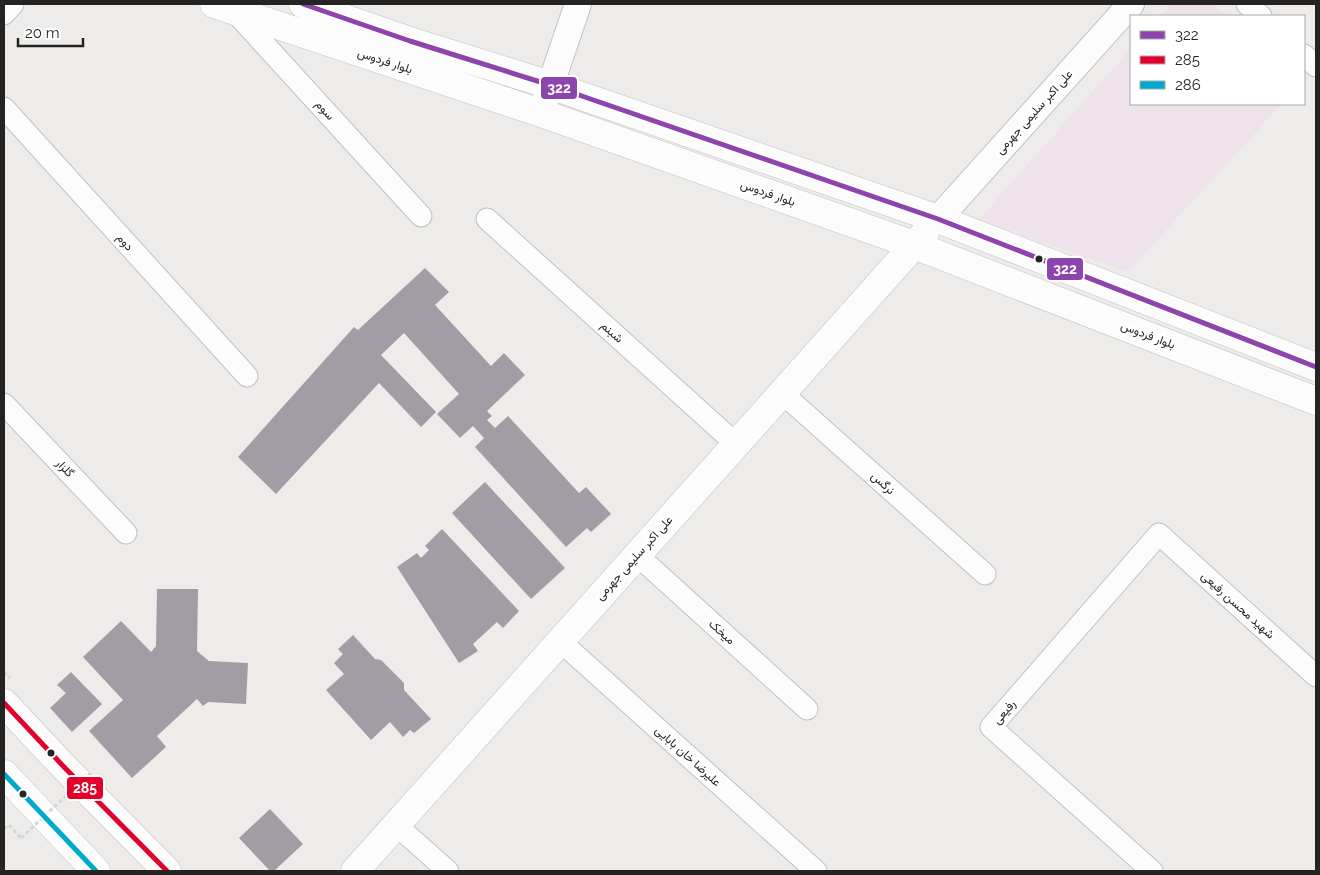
<svg xmlns="http://www.w3.org/2000/svg" width="1320" height="875" font-family="Raleway,Vazirmatn,sans-serif">
<style>
.commercial{fill:#efe3eb}
.building{fill:#a09da5}
.lines{fill:none;stroke-linecap:round;stroke-linejoin:round}
.minor-casing{stroke:#c3c1bf;stroke-width:23}
.tertiary-casing{stroke:#c3c1bf;stroke-width:28}
.secondary-casing{stroke:#c3c1bf;stroke-width:29}
.primary-casing{stroke:#c3c1bf;stroke-width:29}
.path{stroke:#d7d6d6;stroke-width:3;stroke-dasharray:4 2.5;stroke-linecap:butt}
.minor{stroke:#fcfcfc;stroke-width:21}
.tertiary{stroke:#fcfcfc;stroke-width:26}
.secondary{stroke:#fcfcfc;stroke-width:28}
.primary{stroke:#fcfcfc;stroke-width:28}
.path-bridge{stroke:#d7d6d6;stroke-width:3;stroke-dasharray:4 2.5;stroke-linecap:butt}
.bus-1-casing{stroke:#fff;stroke-width:9}
.bus-2-casing{stroke:#fff;stroke-width:9}
.bus-3-casing{stroke:#fff;stroke-width:9}
.bus-1{stroke:#8e44ad;stroke-width:5}
.bus-2{stroke:#e4002b;stroke-width:5}
.bus-3{stroke:#00a9ce;stroke-width:5}
.bus-dot{fill:#262423;stroke:#fff;stroke-width:2}
.labels{text-anchor:middle;stroke-width:5;stroke-linejoin:round;paint-order:stroke}
.street-label{font-size:12px;fill:#262423;stroke:#fff}
.line-badge{stroke:#fff;stroke-width:2}
.badge-label{font-size:14px;text-anchor:middle;font-weight:bold;fill:#fff}
</style>
<rect width="100%" height="100%" fill="#eeecea"/>
<!-- commercial -->
<path class="commercial" d="M1171 4H1214L1228 16H1160Z
M1131 48V104H1282L1128 272 978 220Z"/>
<!-- building -->
<path class="building" d="M425 268 449 292 435 305 491 366 504 353 525 375 487 411 492 416 487 420 495 428 508 416 579 493 586 487 611 514 591 532 587 528 566 547 475 447 484 438 473 426 460 438 437 414 459 394 404 333 381 355 436 412 421 427 379 383 276 494 238 457 354 327 358 330Z
M485 482 565 568 531 599 452 513Z
M442 529 519 611 503 628 497 622 473 644 478 651 459 663 397 567 417 553 421 558 429 550 425 546Z
M157 589H198L197 651 209 661 248 663 246 704 208 702 203 706 197 699 157 736 166 747 132 778 89 731 123 700 83 657 121 621 151 652 156 646Z
M353 635 375 659 381 660 404 683V690L431 719 414 733 410 730 403 737 390 722 371 740 326 690 344 674 334 663 343 654 338 649Z
M71 672 102 704 72 732 50 708 66 693 57 685Z
M270 809 303 844 274 871H270L239 838Z"/>
<g class="lines">
<defs>
<path id="minor" d="M1247 4 1261 16
M234 11 421 216
M4 14 13 4
M1304 55 1316 66
M4 108 247 376
M487 219 736 444
M782 393 985 574
M4 404 126 533
M637 555 807 709
M560 641 816 871
M396 825 448 871
M1152 871 991 727 1159 534 1316 676"/>
<path id="tertiary" d="M541 113 578 4
M938 219 1131 4"/>
<path id="secondary" d="M214 4 541 113 914 245 1316 401
M303 4 410 41 550 85 938 219 1316 367
M355 871 925 233"/>
<path id="primary" d="M4 703 65 768 167 871
M4 774 96 871"/>
</defs>
<!-- minor casing -->
<use href="#minor" class="minor-casing"/>
<!-- tertiary casing -->
<use href="#tertiary" class="tertiary-casing"/>
<!-- secondary casing -->
<use href="#secondary" class="secondary-casing"/>
<!-- primary casing -->
<use href="#primary" class="primary-casing"/>
<!-- path -->
<path class="path" d="M4 672 10 678
M4 829 9 825 21 838"/>
<!-- minor -->
<use href="#minor" class="minor"/>
<!-- tertiary -->
<use href="#tertiary" class="tertiary"/>
<!-- secondary -->
<use href="#secondary" class="secondary"/>
<!-- primary -->
<use href="#primary" class="primary"/>
<!-- path-bridge -->
<path class="path-bridge" d="M21 838 92 772"/>
<defs>
<path id="bus-1" d="M303 4 410 41 550 85 938 219 1316 367"/>
<path id="bus-2" d="M4 703 65 768 167 871"/>
<path id="bus-3" d="M4 774 96 871"/>
</defs>
<!-- bus-1 casing -->
<use href="#bus-1" class="bus-1-casing"/>
<!-- bus-2 casing -->
<use href="#bus-2" class="bus-2-casing"/>
<!-- bus-3 casing -->
<use href="#bus-3" class="bus-3-casing"/>
<!-- bus-1 -->
<use href="#bus-1" class="bus-1"/>
<!-- bus-2 -->
<use href="#bus-2" class="bus-2"/>
<!-- bus-3 -->
<use href="#bus-3" class="bus-3"/>
</g>
<!-- markers -->
<g class="bus-dot">
<circle cx="1039" cy="259" r="4.5"/>
<circle cx="51" cy="753" r="4.5"/>
<circle cx="23" cy="794" r="4.5"/>
</g>
<g class="labels">
<!-- street labels -->
<g class="street-label">
<text transform="translate(385 61) rotate(18)" y="4">بلوار فردوس</text>
<text transform="translate(325 110) rotate(48)" y="4">سوم</text>
<text transform="translate(1034 112) rotate(-48)" y="4">علی اکبر سلیمی جهرمی</text>
<text transform="translate(768 193) rotate(19)" y="4">بلوار فردوس</text>
<text transform="translate(125 242) rotate(48)" y="4">دوم</text>
<text transform="translate(612 332) rotate(42)" y="4">شبنم</text>
<text transform="translate(1148 335) rotate(21)" y="4">بلوار فردوس</text>
<text transform="translate(65 468) rotate(47)" y="4">گلزار</text>
<text transform="translate(883 483) rotate(42)" y="4">نرگس</text>
<text transform="translate(634 558) rotate(-48)" y="4">علی اکبر سلیمی جهرمی</text>
<text transform="translate(1238 605) rotate(42)" y="4">شهید محسن رفیعی</text>
<text transform="translate(722 632) rotate(42)" y="4">میخک</text>
<text transform="translate(1004 712) rotate(-49)" y="4">رفیعی</text>
<text transform="translate(688 756) rotate(42)" y="4">علیرضا خان بابایی</text>
</g>
</g>
<g class="line-badge">
<rect x="540" y="76" width="38" height="24" rx="5" fill="#8e44ad"/>
<rect x="1046" y="257" width="38" height="24" rx="5" fill="#8e44ad"/>
<rect x="66" y="776" width="38" height="24" rx="5" fill="#e4002b"/>
</g>
<g class="badge-label">
<text x="559" y="93">322</text>
<text x="1065" y="274">322</text>
<text x="85" y="793">285</text>
</g>
<!-- border -->
<rect width="1320" height="875" fill="none" stroke="#262423" stroke-width="10"/>
<!-- legend -->
<rect x="1130" y="15" width="175" height="90" fill="#ffffff" stroke="#a8a7a7"/>
<rect x="1140" y="31" width="25" height="8" fill="#8e44ad" stroke="#a8a7a7"/>
<text x="1175" y="40" font-size="15" fill="#262423">322</text>
<rect x="1140" y="56" width="25" height="8" fill="#e4002b" stroke="#a8a7a7"/>
<text x="1175" y="65" font-size="15" fill="#262423">285</text>
<rect x="1140" y="81" width="25" height="8" fill="#00a9ce" stroke="#a8a7a7"/>
<text x="1175" y="90" font-size="15" fill="#262423">286</text>
<!-- scale -->
<path d="M18 38v8h65v-8" fill="none" stroke="#262423" stroke-width="2.5"/>
<text x="25" y="38" font-size="15" fill="#262423" stroke="#ffffff" stroke-width="4" paint-order="stroke">20 m</text>
</svg>
